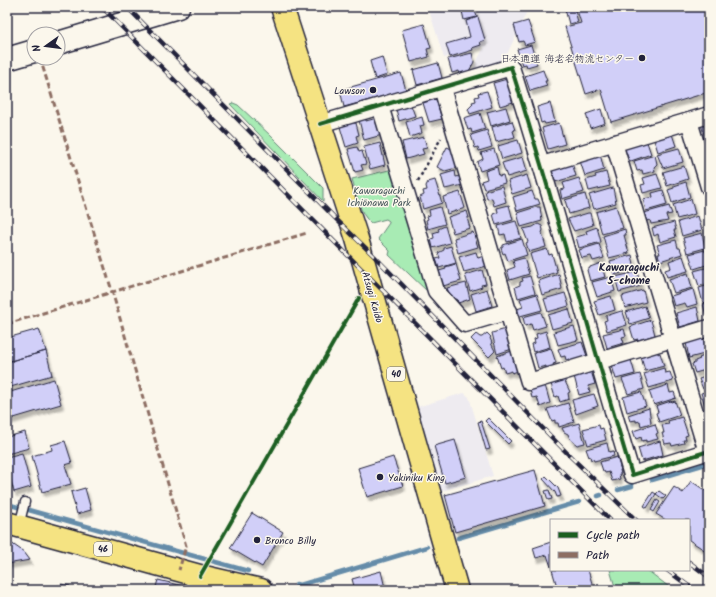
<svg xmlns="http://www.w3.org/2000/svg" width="716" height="597" font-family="Kalam,'Klee One',sans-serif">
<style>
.built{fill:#eeebf0}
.green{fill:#a8ebb4;stroke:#658678}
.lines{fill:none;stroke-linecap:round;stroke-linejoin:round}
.stream{stroke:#658ca9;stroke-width:4.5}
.building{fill:#d1cff8;stroke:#22223b;filter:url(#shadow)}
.lane-casing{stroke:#22223b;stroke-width:11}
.street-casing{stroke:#22223b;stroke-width:19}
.secondary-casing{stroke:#22223b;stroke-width:25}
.primary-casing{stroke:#22223b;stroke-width:25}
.path{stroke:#22223b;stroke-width:2.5;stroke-dasharray:3 3;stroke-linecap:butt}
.lane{stroke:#fbf7ec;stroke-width:8}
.street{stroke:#fbf7ec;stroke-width:16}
.secondary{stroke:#fbf7ec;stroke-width:22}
.primary{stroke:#f5e382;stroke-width:22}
.rail-casing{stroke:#22223b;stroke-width:4.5}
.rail{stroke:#fbf7ec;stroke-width:3;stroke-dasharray:9;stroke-linecap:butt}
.quiet{stroke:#8d6e63;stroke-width:3;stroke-dasharray:6 3;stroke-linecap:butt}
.cycleway-casing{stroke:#fbf7ec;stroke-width:6}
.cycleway{stroke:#1b5e20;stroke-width:4}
.poi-dot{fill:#22223b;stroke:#fbf7ec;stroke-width:1.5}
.labels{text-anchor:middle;stroke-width:3;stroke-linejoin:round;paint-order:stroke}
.shield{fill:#fbf7ec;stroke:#636270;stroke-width:1}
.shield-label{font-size:9px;font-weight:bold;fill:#22223b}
.poi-label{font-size:10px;fill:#22223b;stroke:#fbf7ec;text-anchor:end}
.park-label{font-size:10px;fill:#445459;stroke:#fbf7ec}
.street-label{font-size:10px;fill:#22223b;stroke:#fbf7ec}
.neighbourhood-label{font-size:11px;font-weight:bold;fill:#22223b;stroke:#fbf7ec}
</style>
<defs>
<filter id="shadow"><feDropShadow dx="2.5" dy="4.5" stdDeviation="1" flood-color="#0004"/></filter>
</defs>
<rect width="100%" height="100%" fill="#fbf7ec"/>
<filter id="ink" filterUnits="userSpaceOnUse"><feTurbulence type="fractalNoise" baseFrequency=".025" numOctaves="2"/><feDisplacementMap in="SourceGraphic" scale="8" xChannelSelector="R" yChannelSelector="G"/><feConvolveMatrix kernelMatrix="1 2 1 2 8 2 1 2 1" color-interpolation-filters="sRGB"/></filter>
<g filter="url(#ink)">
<!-- built -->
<path class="built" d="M428 7H529L503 63 471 73 484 47 444 58Z
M464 393 469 397 493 476 442 491 417 407Z"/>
<!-- green -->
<path class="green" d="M233 103 238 105 270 135 323 188V201L230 104Z
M393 169 428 292 389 255 390 251 378 239 389 223V221L386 219 371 223C359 214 357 194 352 179Z
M610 570H647L673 590H616Z"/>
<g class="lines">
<!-- stream -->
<path class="stream" d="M652 480 709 463
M618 490 632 486
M598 496 601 495
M7 504 248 571
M458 538 579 502
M296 584 300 585 427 547"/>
</g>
<!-- building -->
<path class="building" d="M461 7H474L477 17 464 20Z
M571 7H574L578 22 569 24 565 9Z
M576 7H709V92L611 122 601 89 586 94 565 27 581 23Z
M478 17 485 40 480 42 481 45 472 48 473 50 450 57 446 44 470 37 466 21Z
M528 21 535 42 525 45 523 41 519 42 514 25Z
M424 24 431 48 427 49 429 57 411 62 402 30Z
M531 45 537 64 527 67 526 64 522 65 517 49Z
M472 53 474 62 468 73 460 75 459 71 452 73 448 59Z
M382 57 387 75 375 79 370 61Z
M438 63 442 78 417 85 413 70Z
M543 70 547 81H545L547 86 530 91 525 76Z
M401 73 406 90 344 107 340 90Z
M507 79 513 102 500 106 493 83Z
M487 91 492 107 470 114 468 109 473 104 472 102 476 101 475 97 479 96 478 93Z
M436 99 442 119 429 122 423 103Z
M550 103 555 122 545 124 544 122 541 123 537 107Z
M411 105 415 116 399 121 396 109Z
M506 107 510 120 491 126 487 112Z
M601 109 605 123 590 128 586 114Z
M480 113 485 129 472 133 471 129 468 130 464 118Z
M422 117 424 125 420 126 422 133 410 137 406 122Z
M366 118V121L377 118 382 135 364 140 359 120Z
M512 121 515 130 513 131 515 137 496 142 492 127Z
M709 121V137L705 138 701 124Z
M352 123H356L359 135 356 136 358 143 346 147 340 127Z
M559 123 565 144 548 149 542 128Z
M487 130 492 147 479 151 478 147 475 148 471 135Z
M671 131 676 146 658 152 653 136Z
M424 137 427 148 422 149 424 154 406 159 402 142Z
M518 140 522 153 502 159 498 146Z
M639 141 640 144 647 142 651 154 631 161 629 160 624 148Z
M380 143 385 165 370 169 364 147Z
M357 147 359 152 362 151 366 164 361 165 363 170 355 172 348 149Z
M447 147 456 151 460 167 445 171 437 167Z
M679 148 683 162 663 168 657 154Z
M494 149 499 165 480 171 477 162 483 159 481 153Z
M600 154 604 170 585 176 580 161Z
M655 155 657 164 654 167 655 171 643 174 642 170 637 171 634 161Z
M523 157 527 171 507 177 502 163Z
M572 163 576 176 555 182 552 171 555 170V168Z
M684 166 688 179 667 186 663 172Z
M497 167 499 176 503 175 505 183 484 189 481 181 487 179 485 171Z
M455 171 456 177 460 176 463 185 445 189 441 175Z
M606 172 610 186 589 191 586 180 596 177 595 175Z
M657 174 662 188 643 193 641 185 645 184 643 178Z
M527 175 531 188 512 194 508 181Z
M579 178 584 192 562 199 560 190 565 189 563 183Z
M435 180 442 203 423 209 420 197 424 195 423 191 427 190 426 186 428 182Z
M686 182 690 197 672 203 668 190 674 188V186Z
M502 186 506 202 494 206 492 198 487 199 485 191Z
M613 188 616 203 594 209 589 195Z
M663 190 667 205 646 211 643 199 653 197 652 193Z
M532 191 535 199H538L540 204 517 211 513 197Z
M460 192 465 208 447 214 443 197Z
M585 194 589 208 569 214 565 200Z
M691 199 695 214 677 219 673 205Z
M509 205 513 220 496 225 493 214 498 212 497 208Z
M616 206 623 228 602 234 596 212Z
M669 206 672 214 666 215 668 221 651 224 650 220 646 221 644 213Z
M440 207 445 224 428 229 426 220 428 219 427 216 430 215 429 210Z
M536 207H540L542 221 521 227 517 213Z
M467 211 469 218H467L470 228 453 233 448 217Z
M588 213H590L593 225 574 231 568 219Z
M698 216 702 230 682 236 678 222Z
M516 221 521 238 507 242 505 234 500 235 498 226Z
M674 222 676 230H674L676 237 660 242 658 234 654 236 652 228Z
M538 224 542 226 543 230 542 233 546 247 529 252 526 243 528 242 523 229 533 227Z
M445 226 450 243 433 248 431 239 434 238 433 233 439 231 438 229Z
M597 227 601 242 579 248 576 237 587 234 586 231Z
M625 229 626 235H624L629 253 609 258 603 236Z
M473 232 478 247 458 253 454 238Z
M702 233 705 248 687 253 683 238Z
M522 239 527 255 508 261 505 253 503 254 501 248 503 247V245Z
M676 240 678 248H680L682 254 660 261 658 254H660L657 245Z
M599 244 604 258 593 261 591 256 582 258 579 250Z
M451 246 456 263 439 268 436 259 440 258 438 253 444 250V248Z
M547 249 549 255 552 254 557 272 537 278 530 254Z
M705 250V252H709V264L694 269 689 254Z
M476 252 478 258 484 256 487 266 464 272 459 257Z
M632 255 635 269 614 275 610 261Z
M683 256 688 271 667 277 665 270 671 268 669 261Z
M524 258 529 274 510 280 507 270 515 267 513 261Z
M601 263 605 277 590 281 587 270 590 268V267Z
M456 264 461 281 443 286 439 271 446 269 445 267Z
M709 267V283L699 286 694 271Z
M482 270 486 284 481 285 482 287 470 291 465 275Z
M637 272 641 286 619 292 615 277Z
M688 273 692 288 674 293 669 279Z
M559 274 562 289 542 295 538 281Z
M530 276 535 293 518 298 515 287 520 285V282L523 281 522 278Z
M611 277 615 291 597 297 592 282Z
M466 283 470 299 458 303 457 299 453 300 452 295 450 296 447 288Z
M709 285V301L703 303 699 288Z
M487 289 492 306 476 311 471 294Z
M693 289 697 304 687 307 685 303 674 306 671 296Z
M643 290 646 302 625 308 622 296Z
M565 293 569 306 548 312 544 299Z
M537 294 542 310 520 316 517 309 523 307 520 299Z
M611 296 615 310 599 315 594 301Z
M709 303V319L708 315 706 316 703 304Z
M645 306 649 318 630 324 626 312Z
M697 307 700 321 680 327 676 313Z
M569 309 573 323 552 329 548 315Z
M621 311 623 312 627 325 607 331 604 321 607 320 606 316Z
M541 312 546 326 533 330 531 324 525 326 523 317Z
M651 320 655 335 638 340V339L634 340 630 327Z
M574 326 578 340 558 345 554 332Z
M39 329 46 351 7 362V338Z
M506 329 512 349 497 354 492 333Z
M624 329 626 336 622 337 624 343 607 348 603 334Z
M546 331 550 347 533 352 531 344 535 343 534 339 537 338 536 334Z
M487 333 491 337 490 338 492 343H491L495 351 489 357 471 339 476 334 480 337H482Z
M703 338 708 353 689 358 686 343Z
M582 342 587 356 571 361 570 359 566 360 565 356 561 357 558 349Z
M551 348 556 363 553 364 554 366 546 368V366L538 368 534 353Z
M46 351 52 375 7 388V362Z
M512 351 518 371 512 373V371L505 373 503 367 501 368 497 356Z
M658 352V354L660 353 664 366 645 371 641 357Z
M709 354V369L695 373 692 364 695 363V361L700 359 699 358Z
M631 360 635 374 616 379 612 366Z
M664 368 665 373 670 372 673 381 649 388 644 374Z
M591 371 595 384 588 386 590 392 579 395 574 376Z
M709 373V387L703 389 699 379 705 377 704 374Z
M640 374 644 389 628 394 622 379Z
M54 379 61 404 7 420V393Z
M564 379 570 392 568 393 569 399 560 402 558 396 555 397 551 384Z
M545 385 550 403 540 407 537 397 532 398 530 389Z
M668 385 670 393 674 392 676 398 654 405 649 391Z
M709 391V405L705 406 701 393Z
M641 392 646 406 627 412 623 397Z
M594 394 598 406 576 414 572 400Z
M671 401 672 402 675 401 680 415 659 422 656 413 658 412 656 406Z
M568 403 574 422 559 427 558 423H555V420L552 421 551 419 547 409Z
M649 408 651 423 641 426 640 421 636 422V420L630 421 628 415Z
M682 417 688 435 685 436 686 440H683L684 443 672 446 671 443 665 444 662 433H664L662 425 669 424 668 421Z
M488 418 511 441 508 444 485 421Z
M481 421 490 449 486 450 478 422Z
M579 423 585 443 577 445 570 439 568 434 564 432 562 428Z
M655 424 658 433 656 434 658 439 646 442V440L642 441 641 437 636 439 633 431Z
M599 425 600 429 603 428 606 440 588 445 583 429Z
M25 432 29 448 7 454V437Z
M455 440 466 477 445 483 434 446Z
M65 441 72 463 65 465 71 484 42 492 32 456 52 450 51 445Z
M660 441 663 455 642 461 638 448Z
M607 443 609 452 613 451 614 456 594 461 593 459 591 460 590 456 589 457 586 449Z
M22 453 31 487 14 492 7 466V457Z
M393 457 403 486 367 497 358 468Z
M617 457 621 470H620L621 474H619L620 479 612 481 609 472 605 473 604 471H603L600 462Z
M535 470 545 506 455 532 445 495Z
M546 476 558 488 561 496 557 497 555 492 543 479Z
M691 481 709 493V553L689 540V520H666L656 514 674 487 683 493Z
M85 488 91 510 77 514 71 492Z
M549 490 552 499 548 500 545 491Z
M659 491 666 496 663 499 656 494Z
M653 492 656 494 647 508 644 506Z
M657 500 660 502 654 512 651 510Z
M252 513 283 532 262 567 230 548Z
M7 542 11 543 24 552 30 560 7 564Z
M551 542V567L547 555 536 558 533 548Z
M552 570H588L594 590H558Z
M381 571 385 588 380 590H355L352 579Z
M158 580 183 586 184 590H155Z
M61 584 70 586 69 588 72 590H57L58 585 61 586Z"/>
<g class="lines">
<defs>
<path id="lane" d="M19 526 25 502"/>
<path id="street" d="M442 88 529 382 709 328
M380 106 436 291 465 324 509 311
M689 121 709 187
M320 124 511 67C554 202 591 339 632 475L709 451
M614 143 707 452
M542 165 709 115
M192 590 200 576"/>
<path id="secondary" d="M58 43 178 7
M7 59 34 51"/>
<path id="primary" d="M282 7 357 239 457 590
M7 523 200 576 261 590"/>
</defs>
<!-- lane casing -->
<use href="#lane" class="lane-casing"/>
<!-- street casing -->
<use href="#street" class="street-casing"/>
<!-- secondary casing -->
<use href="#secondary" class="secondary-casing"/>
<!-- primary casing -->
<use href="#primary" class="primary-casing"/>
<!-- path -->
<path class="path" d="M418 181 441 138"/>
<!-- lane -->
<use href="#lane" class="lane"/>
<!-- street -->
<use href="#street" class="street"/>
<!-- secondary -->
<use href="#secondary" class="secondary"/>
<!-- primary -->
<use href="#primary" class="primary"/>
<defs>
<path id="rail" d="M102 7 610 520
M127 7 337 220 374 256 571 457 636 520
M689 562 709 577
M667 570 694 590"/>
</defs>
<!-- rail casing -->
<use href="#rail" class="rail-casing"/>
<!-- rail -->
<use href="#rail" class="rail"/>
<!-- quiet -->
<path class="quiet" d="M40 58 112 291 186 546 179 570
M7 324 307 233"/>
<defs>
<path id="cycleway" d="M320 124 511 67C554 202 591 339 632 475L709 451
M200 576 359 298"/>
</defs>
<!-- cycleway casing -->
<use href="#cycleway" class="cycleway-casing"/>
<!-- cycleway -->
<use href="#cycleway" class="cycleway"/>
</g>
</g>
<!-- markers -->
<g class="poi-dot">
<circle cx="642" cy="58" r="4"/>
<circle cx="373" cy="90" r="4"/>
<circle cx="380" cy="477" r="4"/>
<circle cx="257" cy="540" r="4"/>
</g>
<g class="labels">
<!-- shield labels -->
<g class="shield">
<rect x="387" y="367" width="18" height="14" rx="3"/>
<rect x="94" y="542" width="18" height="14" rx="3"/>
</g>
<g class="shield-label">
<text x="396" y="377">40</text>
<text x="103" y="552">46</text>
</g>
<!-- poi labels -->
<g class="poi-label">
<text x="634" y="62">日本通運 海老名物流センター</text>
<text x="365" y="94">Lawson</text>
<text x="388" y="481" text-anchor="start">Yakiniku King</text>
<text x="265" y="544" text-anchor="start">Bronco Billy</text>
</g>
<!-- park labels -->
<g class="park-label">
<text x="379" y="194">Kawaraguchi<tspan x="379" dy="12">Ichiōnawa Park</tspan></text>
</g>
<!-- street labels -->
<g class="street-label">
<text transform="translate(373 297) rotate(74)" y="4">Atsugi Kaido</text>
</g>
<!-- neighbourhood labels -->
<g class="neighbourhood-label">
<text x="629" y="271">Kawaraguchi<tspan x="629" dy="13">5-chome</tspan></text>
</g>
</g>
<!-- margin -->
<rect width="716" height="597" fill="none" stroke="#fbf7ec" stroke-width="24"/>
<rect x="12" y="12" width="692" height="573" fill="none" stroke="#22223b" stroke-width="1.5" filter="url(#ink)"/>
<!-- legend -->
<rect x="550" y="519" width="140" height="52" fill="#fbf7ec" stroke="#a4a2a5"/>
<rect x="558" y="532" width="20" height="6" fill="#1b5e20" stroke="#a4a2a5"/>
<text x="586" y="539" font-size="12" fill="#22223b">Cycle path</text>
<rect x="558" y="552" width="20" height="6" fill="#8d6e63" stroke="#a4a2a5"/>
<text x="586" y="559" font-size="12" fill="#22223b">Path</text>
<!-- north arrow -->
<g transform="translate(46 46) rotate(256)"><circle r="19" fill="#fbf7ec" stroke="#a4a2a5"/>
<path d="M0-3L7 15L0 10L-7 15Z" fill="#22223b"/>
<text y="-6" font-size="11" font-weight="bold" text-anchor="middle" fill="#22223b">N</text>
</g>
</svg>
